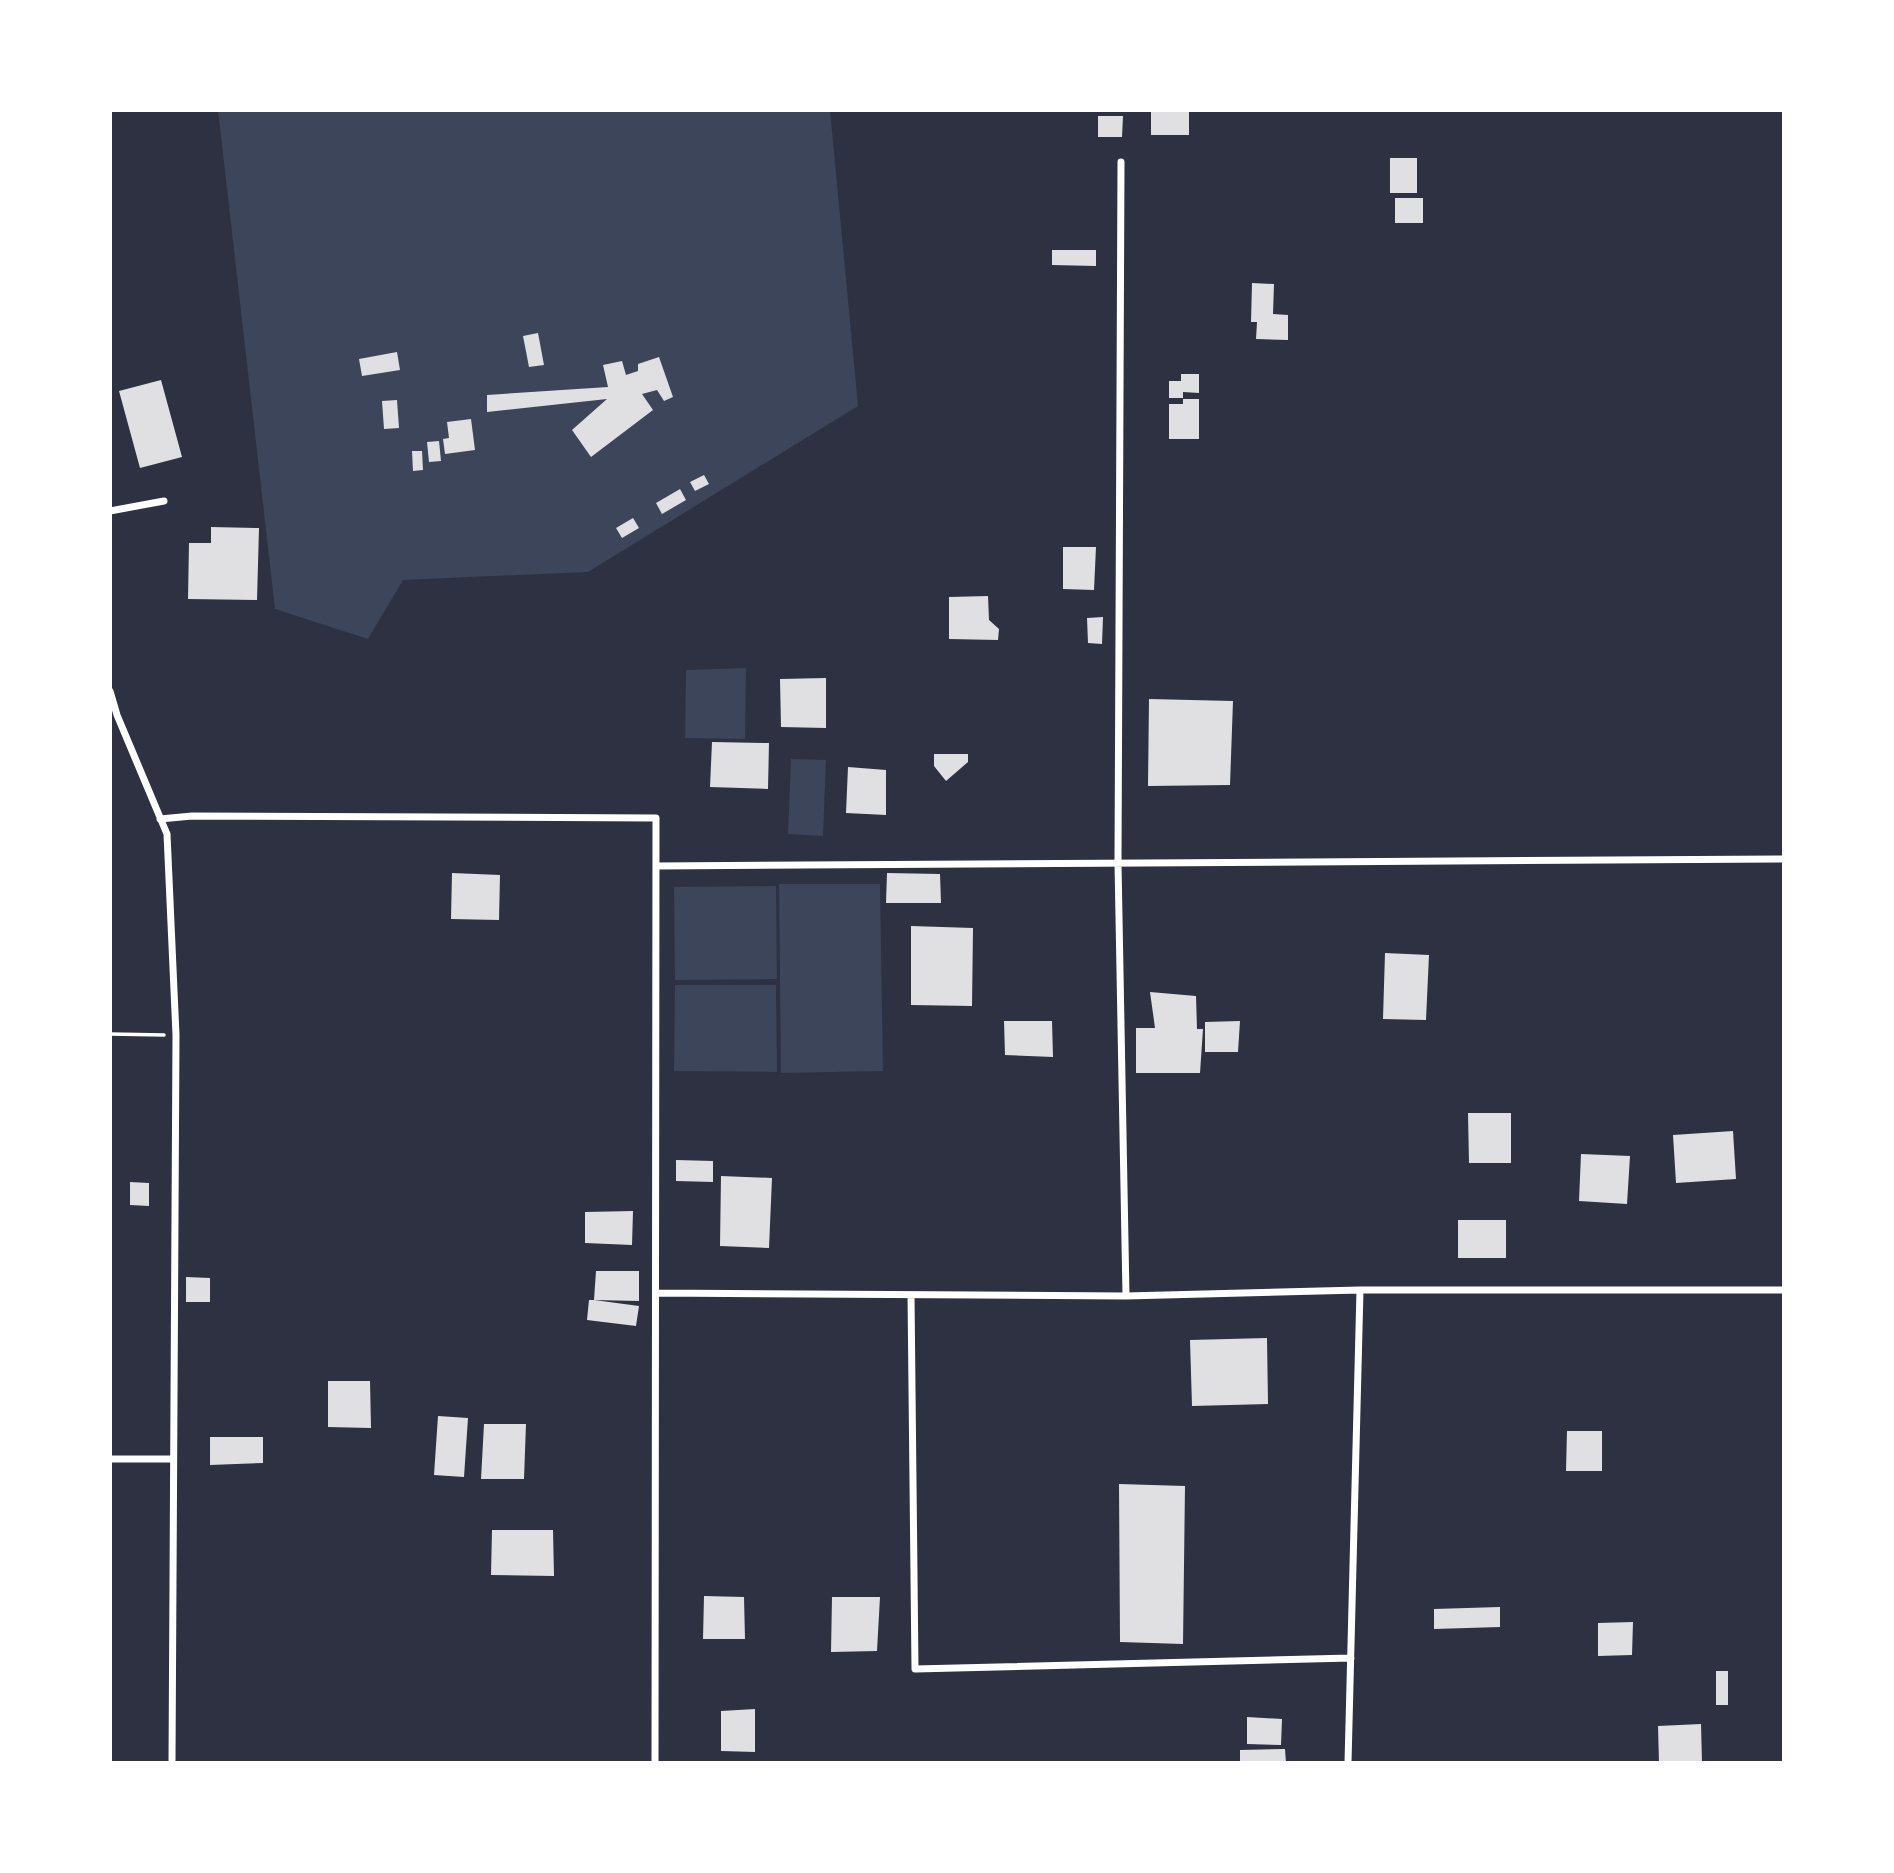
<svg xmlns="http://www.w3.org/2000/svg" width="1894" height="1873" font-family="Manrope,sans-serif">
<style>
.green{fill:#3c4559}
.building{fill:#e0e0e3}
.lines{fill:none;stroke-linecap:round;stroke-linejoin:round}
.path{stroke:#fff;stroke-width:3.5}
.minor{stroke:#fff;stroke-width:7}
</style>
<rect width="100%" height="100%" fill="#2d3142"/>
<!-- green -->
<path class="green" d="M218 110H830L858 406 588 572 403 580 368 639 275 609Z
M746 668 745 739 685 738 686 670Z
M791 759 826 760 823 836 788 834Z
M779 884H880L883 1071 781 1073Z
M776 886 777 979 675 980 674 887Z
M675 985H776L777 1072 674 1071Z"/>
<!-- building -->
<path class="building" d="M1151 110H1189V135H1151Z
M1098 116H1123L1122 137H1098Z
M1390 158H1417V193H1390Z
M1395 198H1423V223H1395Z
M1052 250H1096V266L1052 265Z
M1252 283 1274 284 1273 314 1288 315V340L1256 339 1257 322H1251Z
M538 333 544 365 529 367 523 336Z
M397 352 400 370 362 376 359 359Z
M659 357 673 397 664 401 657 390 642 394 653 410 591 457 572 430 607 399 487 412V395L608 387 603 365 622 361 626 375 638 371V364Z
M1181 374H1199V393L1183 392V398H1169V381H1181Z
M161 380 182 457 140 468 119 391Z
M1183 399H1199V439H1169V404H1183Z
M397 400 399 428 384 429 382 401Z
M471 419 475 450 445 454 443 439 449 438 447 422Z
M439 441 441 461 429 462 427 442Z
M412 451H422L423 470 413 471Z
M704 475 709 484 695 491 690 482Z
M680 489 686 500 662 514 656 503Z
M633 518 639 528 622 538 616 528Z
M211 527 259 528 257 600 188 599 189 543H211Z
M1063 547H1096L1094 590 1063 589Z
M988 596 989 620 999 629 998 640 949 639V597Z
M1103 617 1102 644 1088 643 1087 618Z
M826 678V728L781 727 780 679Z
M1149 699 1233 701 1230 785 1148 786Z
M712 742 769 743 768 789 710 787Z
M934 754H968V762L946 781 934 766Z
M848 767 886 770V815L846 813Z
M452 873 500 875 499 920 451 919Z
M887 873 940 874 941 903H886Z
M911 926 973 928 972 1006 911 1005Z
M1385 953 1429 955 1426 1020 1383 1019Z
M1150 992 1196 996 1197 1029H1203L1200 1073H1136V1028H1155Z
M1004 1021H1052L1053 1057 1005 1055Z
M1240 1021 1238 1052H1205V1022Z
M1468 1113H1511V1163H1469Z
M1733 1131 1736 1179 1676 1183 1673 1135Z
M1581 1154 1630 1156 1627 1204 1579 1201Z
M676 1160 713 1161V1182L676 1181Z
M721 1176 772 1178 769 1248 720 1246Z
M130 1182 149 1183V1206L130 1205Z
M633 1211 632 1245 585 1243V1212Z
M1458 1220H1506V1258H1458Z
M596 1271H639V1301L594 1300 639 1306 636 1326 587 1320 589 1300H594Z
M186 1277 210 1278V1302H186Z
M1267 1338 1268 1404 1192 1406 1190 1340Z
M328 1381H370L371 1428 328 1427Z
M438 1416 468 1418 464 1477 434 1475Z
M484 1424H526L524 1479H481Z
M1567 1431H1602V1471H1566Z
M210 1437H263V1463L210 1465Z
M1119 1484 1185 1486 1183 1644 1120 1642Z
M492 1530H553L554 1576 491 1575Z
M704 1596 744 1597 745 1639H703Z
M832 1597H880L877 1651 831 1652Z
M1500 1607V1627L1434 1629V1609Z
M1633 1622 1632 1655 1598 1656V1623Z
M1716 1671H1728V1705H1716Z
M755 1709V1752L721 1751V1711Z
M1247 1717 1282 1719 1281 1745 1247 1744Z
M1701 1724 1702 1763H1659L1658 1726Z
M1285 1749 1286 1763H1240V1750Z"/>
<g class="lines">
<!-- path -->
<path class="path" d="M110 1034 164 1035"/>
<!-- minor -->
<path class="minor" d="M1121 162 1118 863 1126 1296
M110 511 164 501
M110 691 117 715 167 834 176 1035 172 1763
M160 819 192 816 656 818 655 1763
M656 866 1784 859
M1360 1290H1784
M656 1293 1126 1296 1360 1290 1348 1763
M911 1295 915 1669 1351 1658
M110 1459H173"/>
</g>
<!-- border -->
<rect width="1894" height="1873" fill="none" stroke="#ffffff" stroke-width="224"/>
</svg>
